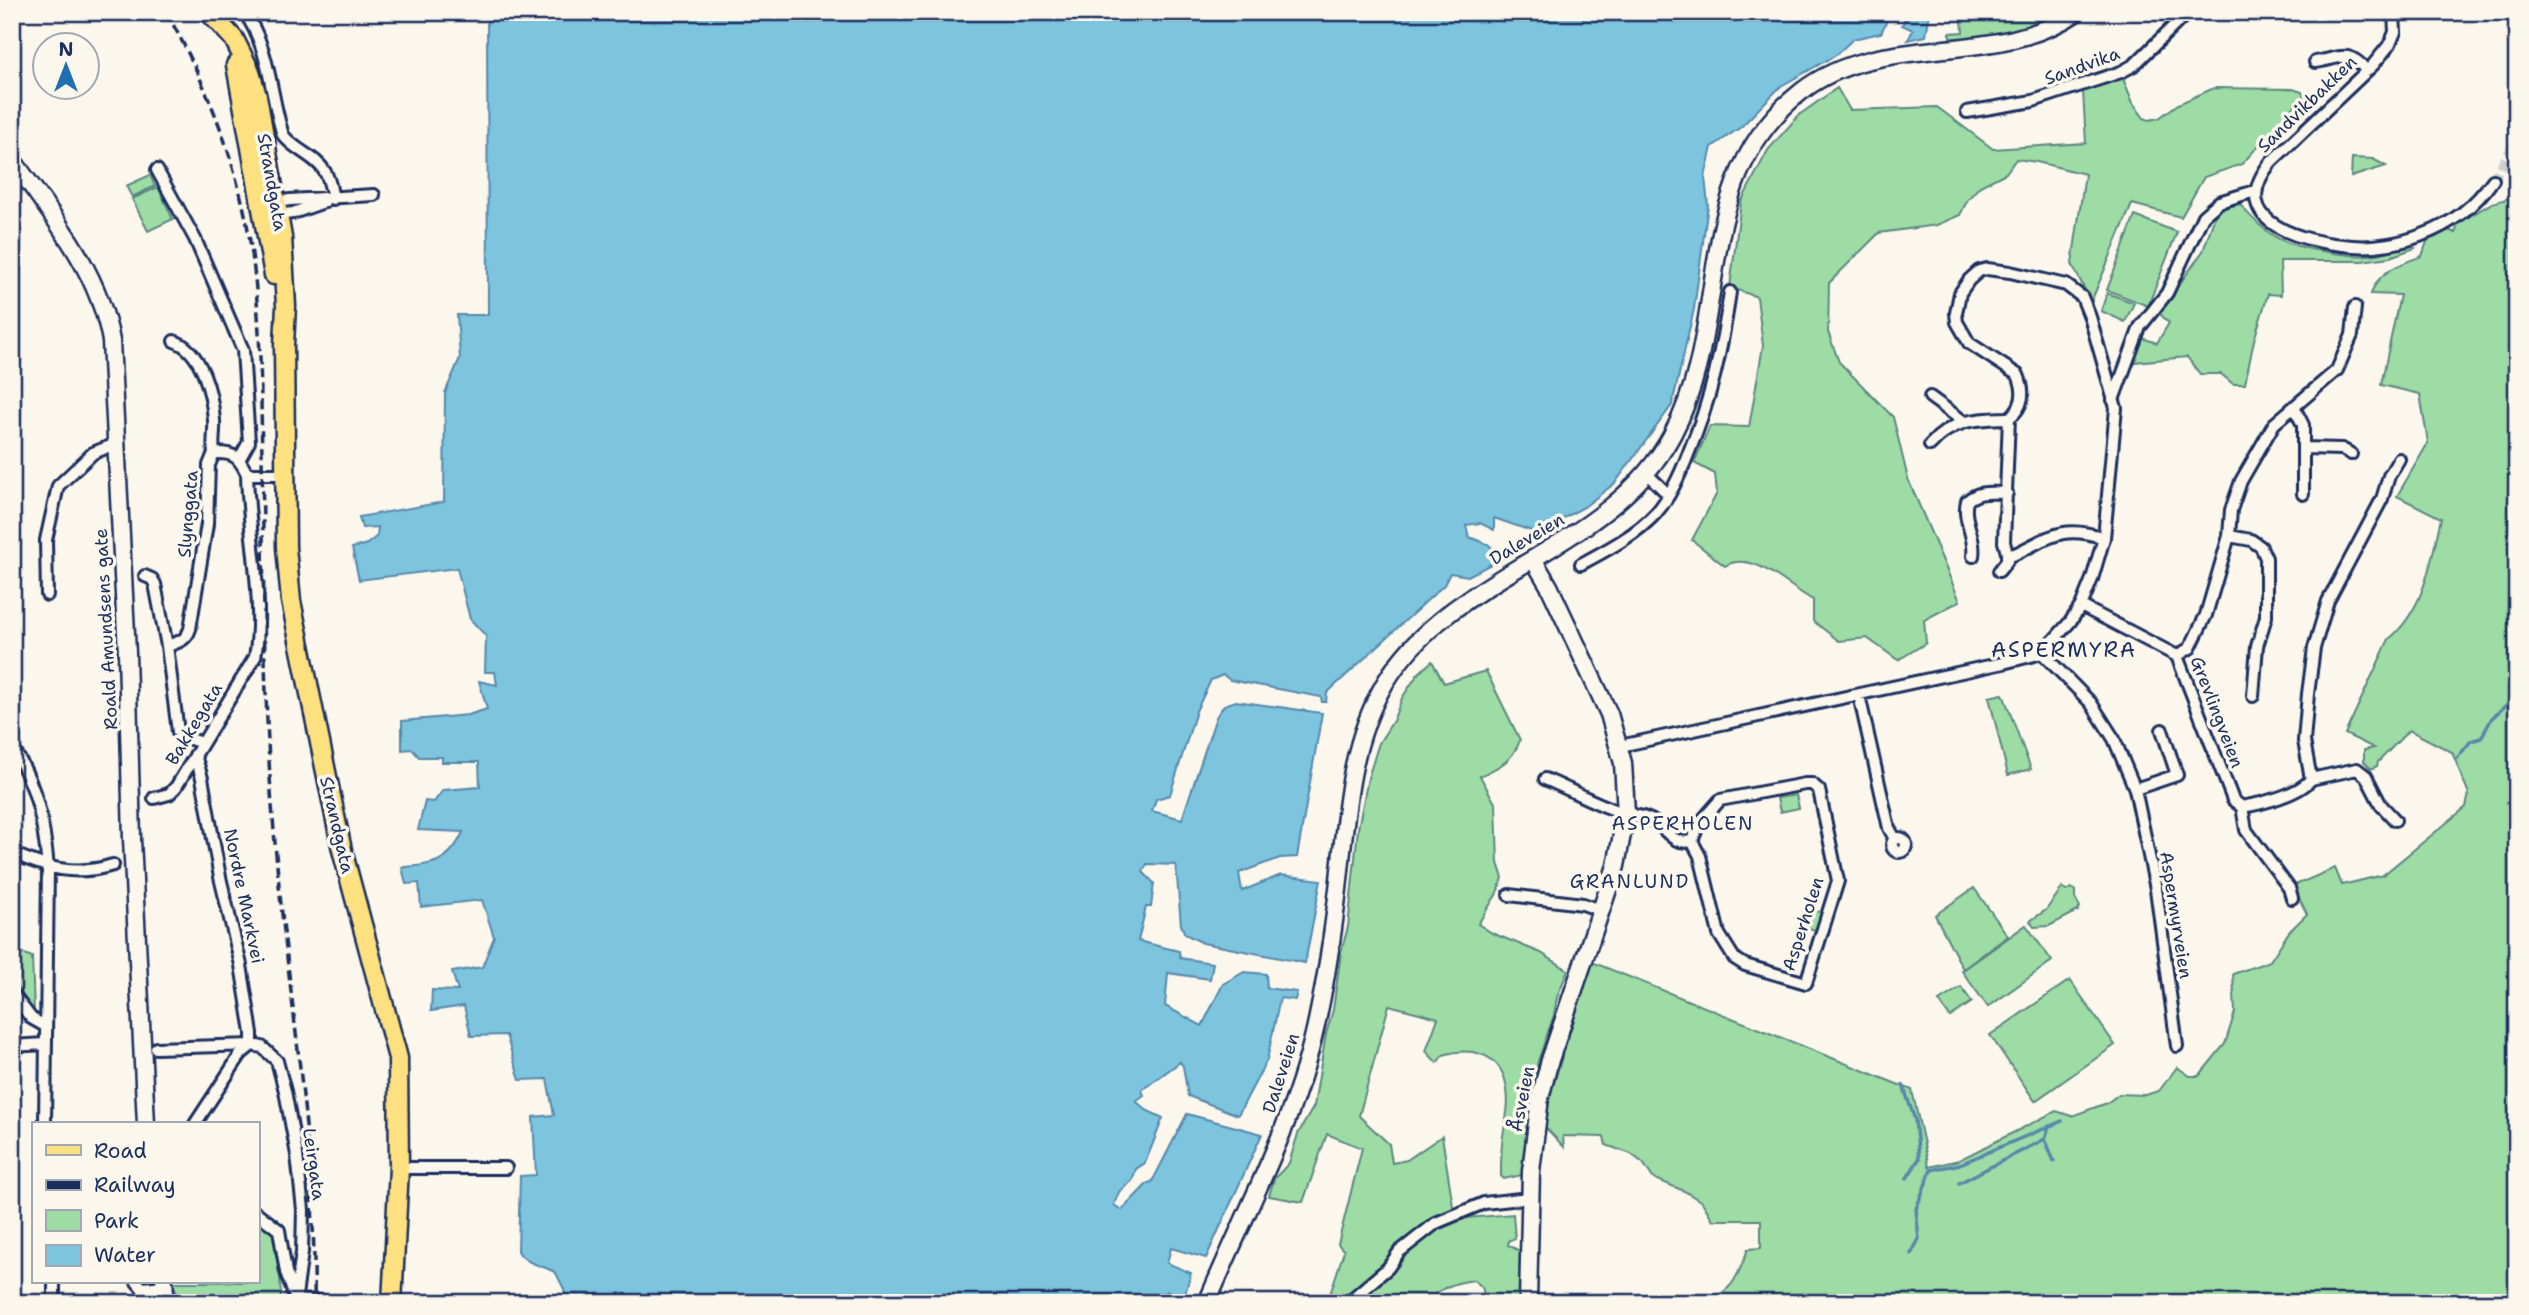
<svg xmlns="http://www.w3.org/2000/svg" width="2529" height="1315" font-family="'Shantell Sans',sans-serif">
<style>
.green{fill:#9ddca5;stroke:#5c8682;stroke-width:2}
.water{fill:#7dc4de;stroke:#5688ab;stroke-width:2}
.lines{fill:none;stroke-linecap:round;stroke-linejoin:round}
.stream{stroke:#5688ab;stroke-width:3.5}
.street-tunnel{stroke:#cecfd0;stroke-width:10;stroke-dasharray:10 5;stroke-linecap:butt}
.street-casing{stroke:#1b2f5e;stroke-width:16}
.secondary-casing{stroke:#1b2f5e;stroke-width:21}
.primary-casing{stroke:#1b2f5e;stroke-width:23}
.street{stroke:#fbf7ec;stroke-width:10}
.secondary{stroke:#fbf7ec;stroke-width:16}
.primary{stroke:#fde080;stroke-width:18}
.rail{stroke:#1b2f5e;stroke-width:3.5;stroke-dasharray:10 5;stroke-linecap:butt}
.labels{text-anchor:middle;stroke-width:7;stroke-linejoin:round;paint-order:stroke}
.street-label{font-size:18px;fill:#1b2f5e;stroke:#fbf7ec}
.neighbourhood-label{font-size:19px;letter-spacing:2px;fill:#1b2f5e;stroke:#fbf7ec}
.quarter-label{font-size:21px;letter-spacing:2px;fill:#1b2f5e;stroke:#fbf7ec}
</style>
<rect width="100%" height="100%" fill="#fbf7ec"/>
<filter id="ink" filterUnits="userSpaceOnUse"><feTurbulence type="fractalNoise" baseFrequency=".0143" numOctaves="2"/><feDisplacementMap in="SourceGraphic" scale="14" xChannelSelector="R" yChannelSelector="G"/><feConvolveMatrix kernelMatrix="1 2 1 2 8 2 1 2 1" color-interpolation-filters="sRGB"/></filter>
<g filter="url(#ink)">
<!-- green -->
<path class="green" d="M1988 12H2052L2048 21 2020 33 1950 42V33L1963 32 1962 19Z
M2122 76 2133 103 2144 118 2149 120 2159 118 2178 104 2214 88 2293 89 2302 92 2304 96 2242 164 2204 177 2181 217 2132 204 2091 302 2072 264 2085 174 2037 162 2016 159 2006 173 1980 186 1968 199 1960 215 1937 225 1879 233 1829 283 1828 332 1839 362 1893 417 1908 479 1960 601 1924 620 1926 643 1898 660 1867 638 1839 641 1813 621V600C1788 587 1753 549 1725 566L1692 540 1717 493 1715 474 1694 463 1710 426 1749 427 1763 346 1757 297 1730 287 1741 202 1768 150 1799 115 1837 88 1850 110 1937 107 1993 149 2086 143 2083 91Z
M2352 158 2373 159 2386 166 2351 177Z
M150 175 155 186 132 197 126 186Z
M158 187 173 219 148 231 132 199Z
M2517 196V480L2510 491 2513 501 2517 504V1303H1703L1705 1297C1732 1298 1740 1270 1748 1249L1761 1248V1220H1713L1702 1202 1684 1191 1653 1178 1643 1163 1631 1154 1606 1145 1604 1137 1563 1136 1564 1147 1545 1127 1549 1098 1592 962 1912 1090 1929 1167 1959 1160 2056 1111 2072 1116 2107 1103 2119 1094 2145 1095 2159 1091 2177 1067 2190 1076H2199L2225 1044 2235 1012 2233 974 2270 961 2289 932 2307 914 2293 886 2335 868 2342 885 2383 875 2466 807 2469 794 2452 752 2409 730 2378 762 2377 766 2371 769 2364 761V750L2374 748 2345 734 2389 639C2425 609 2431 561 2441 518L2397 496 2428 443 2420 394 2381 385 2400 295 2371 294C2378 271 2400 264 2422 256L2428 239 2448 230 2456 233 2457 224 2492 203Z
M2240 204C2267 238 2286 246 2328 252 2344 255 2362 257 2377 254 2388 253 2399 247 2409 244L2415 248 2390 257 2362 261H2280L2281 295 2268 294 2254 340 2245 384H2233L2221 374H2200L2187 357 2133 362 2142 338 2157 343 2169 323 2159 313 2203 251 2217 210Z
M2135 216 2177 232 2148 306 2107 290Z
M2107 293 2134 303 2125 322 2101 311Z
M1432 661 1444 683 1486 671 1520 740C1513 761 1499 767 1480 776L1496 805 1498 863 1503 878 1496 895 1478 924 1492 933 1541 953 1568 970 1557 997 1554 1015 1538 1061 1522 1175 1504 1179 1501 1176C1501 1165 1501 1154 1502 1143 1504 1125 1510 1108 1507 1090 1503 1054 1473 1046 1443 1055L1437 1063 1426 1051 1438 1018 1389 1005 1359 1116 1389 1144 1392 1163 1407 1160 1442 1136 1455 1219 1513 1214 1515 1239 1509 1240 1508 1245 1520 1251 1519 1303H1486L1482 1287 1474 1280C1456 1282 1438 1288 1426 1303H1333L1331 1291 1344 1251 1338 1244 1362 1148 1327 1134 1303 1202 1269 1196 1274 1179 1289 1163 1298 1134 1314 1106 1326 1034 1333 1010 1341 952 1348 927 1358 829 1368 778 1379 743 1393 721 1402 698 1418 674Z
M2003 694 2031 769 2008 775 1989 697Z
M1796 795 1799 808 1780 812 1777 798Z
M1974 888 2008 936 1963 969 1935 915Z
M2062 888 2066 891 2071 888 2075 890V898L2080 907 2078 911 2049 926 2034 927 2030 921 2046 910Z
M1812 910 1823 913 1818 931 1799 925 1807 920Z
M2026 925 2052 961 1988 1007 1962 971Z
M22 953 32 957 34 1011C14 986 6 983 22 953Z
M2070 980 2115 1045 2035 1101 1990 1035Z
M1961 987 1972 1002 1950 1017 1939 1001Z
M257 1216 279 1236 281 1303H180L173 1282H257Z"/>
<!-- water -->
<path class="water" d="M487 12H1891L1881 33 1853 39 1836 55 1781 86 1741 127 1712 147 1705 177 1708 205 1694 309 1672 405 1615 483 1584 507 1537 533 1494 518V530L1480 523 1466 525 1469 537 1488 544 1503 558 1468 576 1450 573 1444 585 1327 693 1326 702H1322L1321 697 1230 680 1223 675 1211 680 1196 711 1170 795 1156 799 1152 811 1182 819 1216 717 1224 705 1236 701 1322 713 1297 857 1280 858 1239 873 1242 891 1281 875 1321 880 1305 963 1203 943 1185 934 1181 925 1176 865 1147 864 1143 872 1154 883 1151 907H1146L1138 941 1179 951 1180 958 1213 963 1210 979 1168 973 1165 1006 1202 1026 1223 984 1244 972 1266 974 1267 988 1297 992 1295 1000 1280 998 1267 1060 1238 1115 1188 1096 1183 1066 1180 1062 1142 1090 1144 1095 1136 1101 1146 1110 1163 1118 1145 1163 1136 1169 1132 1181 1119 1192 1114 1205 1122 1210 1148 1183 1152 1182 1187 1114 1262 1134 1206 1258 1171 1248 1167 1263 1191 1273 1184 1298 1167 1291 1160 1303H1106L1099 1297 1088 1303H566L564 1289 556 1273C542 1264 527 1266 518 1251L520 1176 536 1175 533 1117 554 1115 547 1079 520 1080 506 1035 471 1036 464 1006 431 1011 432 990 458 991 452 972 482 967 494 937 482 900 421 907 419 883 406 884 402 867C432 866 450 862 463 832L418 830 425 801 434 802 443 790 480 787 479 762H442V757H419L412 749 402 750V721L468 715 487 709 479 681 497 685 495 672H485L486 636 470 619 457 568 359 580 352 548 367 544 377 536 378 527 362 528 359 517 444 502 445 393 460 358 457 315H488Z
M1903 12H1930L1926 36 1908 40 1913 30 1902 25 1906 16Z"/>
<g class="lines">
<!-- stream -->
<path class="stream" d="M2457 758 2471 741 2481 738 2492 718 2517 695
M1903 1085 1915 1120 1919 1159 1907 1178
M2049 1126 2045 1139 2054 1161
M1959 1183 2045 1139
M1911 1254 1919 1239 1916 1209 1931 1170 1960 1164 2062 1121"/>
<!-- street-tunnel -->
<path class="street-tunnel" d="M2493 180 2517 140"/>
<defs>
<path id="street" d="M244 12C270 47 270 95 283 135 295 151 316 156 325 172 330 180 331 190 333 199
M2394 12 2395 32 2390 44 2373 65 2271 162C2222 223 2306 243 2353 246 2374 248 2402 243 2422 235 2452 224 2475 206 2493 180
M2315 62C2339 59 2347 48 2366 70
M1967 112 2033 101 2121 72 2134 65 2188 12
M157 170 195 239 243 350 249 442 240 458
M272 205 276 202 290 200 374 195
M276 215 293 213 324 202
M174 341C202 350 212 394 214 420 215 431 212 442 214 453
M1930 397 1963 421
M2113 400 2140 327 2167 293 2203 216 2219 202 2255 191
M2295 409 2303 425V494
M2009 418 2004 542 2007 553 2013 555C2049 538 2061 524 2104 538
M2304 448 2342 449 2351 454
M1647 474 1669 495
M2229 536 2251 540 2261 547 2266 558V617L2257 646 2253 696
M1973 556C1976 536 1962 520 1967 501 1979 490 1991 493 2007 493
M1581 564C1607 550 1636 535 1656 513 1671 496 1681 473 1689 452 1711 399 1722 350 1730 292
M1999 571 2007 561V553
M145 576 152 579 155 584 167 646 178 732 182 736 202 743
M47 595 46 540 58 486 93 453 108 447 117 448
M2081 606 2177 656 2233 800 2242 807C2261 804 2300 794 2311 779L2304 741 2308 694 2314 648 2328 601 2382 499 2389 476 2399 459
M167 646C178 642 186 641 190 629L207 524 209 465 214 453C234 452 239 457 247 474H284
M2042 653 2091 703 2114 739 2135 789 2156 889 2177 1046
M2177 656 2190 648 2206 615 2229 536 2231 510 2241 481 2274 424 2337 370 2352 335 2355 307
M1859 695 1889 828 1895 839
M1620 746 2003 663 2042 653 2070 622 2081 606 2092 579 2104 538 2116 408 2090 317 2082 297 2066 285 2010 272 1987 269 1979 271 1969 280 1960 293 1956 313 1957 322 1969 343 2018 375C2025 391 2024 407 2009 418 1976 419 1953 419 1930 445
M12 747C37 785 44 823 48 868L45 1124
M195 755 202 778 220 877 241 965 252 1033V1045
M1545 779C1570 789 1600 807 1625 813 1636 816 1647 816 1656 823 1669 832 1673 845 1692 841
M2311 779 2357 769 2366 776 2381 805 2395 820
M1805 784H1812L1819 790 1838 881 1806 983 1745 965 1734 958 1719 934 1700 856 1692 841 1699 824 1720 800Z
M2135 789 2177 775 2162 730
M154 798 169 794 176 787 255 657C265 603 248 531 247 474
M2242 807 2246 830 2289 888 2292 898
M1892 845a7 7 0 1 1 14 0a7 7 0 1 1-14 0Z
M12 853C47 868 74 877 113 865
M1509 895 1583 904 1602 911
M12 993 31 1018 45 1026
M12 1046 45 1044
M156 1048 252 1045 262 1047 277 1061 285 1091 297 1155 303 1210 302 1252 295 1303
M195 1124 241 1054 252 1045
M399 1168H506
M257 1213 279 1230 286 1272 295 1297
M54 1282V1303
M137 1282 142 1288 165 1286
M142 1288 149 1303
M296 1300 344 1303
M1347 1303 1388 1268 1399 1252 1436 1223 1484 1203 1529 1198"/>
<path id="secondary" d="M12 159C52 215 99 271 111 341L127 653 132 839 146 1124
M164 1282 166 1303
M1207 1303C1246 1209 1298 1117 1318 1016 1327 974 1333 932 1338 889 1346 818 1348 746 1385 683 1453 569 1609 553 1672 435 1733 323 1688 179 1802 91 1883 29 1994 69 2077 12
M1528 1303 1531 1171 1540 1098 1550 1060 1616 866 1626 813 1623 763 1609 714 1549 586 1533 559"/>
<path id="primary" d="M209 12 234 39 249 69 257 96 282 237 286 306 284 345 286 547 291 601 342 850 398 1058 399 1168 392 1303
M236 65 274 275"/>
</defs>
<!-- street casing -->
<use href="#street" class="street-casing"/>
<!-- secondary casing -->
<use href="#secondary" class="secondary-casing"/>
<!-- primary casing -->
<use href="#primary" class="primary-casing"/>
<!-- street -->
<use href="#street" class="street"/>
<!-- secondary -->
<use href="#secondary" class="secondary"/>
<!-- primary -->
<use href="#primary" class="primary"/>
<!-- rail -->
<path class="rail" d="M166 12C200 71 226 134 242 201 262 284 260 371 262 456 264 577 263 698 273 818 285 980 317 1140 314 1303"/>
</g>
</g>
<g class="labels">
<!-- street labels -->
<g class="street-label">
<text transform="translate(2082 66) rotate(-20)" y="6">Sandvika</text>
<text transform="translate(2307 104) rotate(-44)" y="6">Sandvikbakken</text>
<text transform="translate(272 182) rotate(80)" y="6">Strandgata</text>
<text transform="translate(188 514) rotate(-85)" y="6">Slynggata</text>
<text transform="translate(1527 539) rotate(-31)" y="6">Daleveien</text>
<text transform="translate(106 629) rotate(-93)" y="6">Roald Amundsens gate</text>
<text transform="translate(2217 712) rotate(69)" y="6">Grevlingveien</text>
<text transform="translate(194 724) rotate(-59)" y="6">Bakkegata</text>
<text transform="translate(337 825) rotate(77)" y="6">Strandgata</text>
<text transform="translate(244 896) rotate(78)" y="6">Nordre Markvei</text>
<text transform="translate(2176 915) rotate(81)" y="6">Aspermyrveien</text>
<text transform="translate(1803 924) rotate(-72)" y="6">Asperholen</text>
<text transform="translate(1281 1073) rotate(-72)" y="6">Daleveien</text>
<text transform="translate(1522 1099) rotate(-79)" y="6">Åsveien</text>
<text transform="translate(314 1164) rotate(82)" y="6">Leirgata</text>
</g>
<!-- neighbourhood labels -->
<g class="neighbourhood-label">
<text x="1683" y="830">ASPERHOLEN</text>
<text x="1630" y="888">GRANLUND</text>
</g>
<!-- quarter labels -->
<g class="quarter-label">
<text x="2064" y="657">ASPERMYRA</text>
</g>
</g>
<!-- margin -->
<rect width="2529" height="1315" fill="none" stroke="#fbf7ec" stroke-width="42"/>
<rect x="21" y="21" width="2487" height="1273" fill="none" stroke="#1b2f5e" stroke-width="2.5" filter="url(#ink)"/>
<!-- legend -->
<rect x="32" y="1122" width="228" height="161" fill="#fbf7ec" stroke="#a1a7b3" stroke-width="2"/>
<rect x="46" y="1145" width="35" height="10" fill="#fde080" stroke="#a1a7b3" stroke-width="2"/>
<text x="94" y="1158" font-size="21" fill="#1b2f5e">Road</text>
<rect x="46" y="1180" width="35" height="10" fill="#1b2f5e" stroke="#a1a7b3" stroke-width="2"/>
<text x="94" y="1192" font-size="21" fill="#1b2f5e">Railway</text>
<rect x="46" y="1210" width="35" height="21" fill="#9ddca5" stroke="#a1a7b3" stroke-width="2"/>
<text x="94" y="1228" font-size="21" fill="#1b2f5e">Park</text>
<rect x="46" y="1245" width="35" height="21" fill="#7dc4de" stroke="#a1a7b3" stroke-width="2"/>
<text x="94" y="1262" font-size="21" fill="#1b2f5e">Water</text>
<!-- north arrow -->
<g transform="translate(66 66)"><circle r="33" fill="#fbf7ec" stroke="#a1a7b3" stroke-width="2"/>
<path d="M0-5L12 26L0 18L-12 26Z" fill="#1f6fb2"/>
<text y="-10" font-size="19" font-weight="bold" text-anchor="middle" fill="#1b2f5e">N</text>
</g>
</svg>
